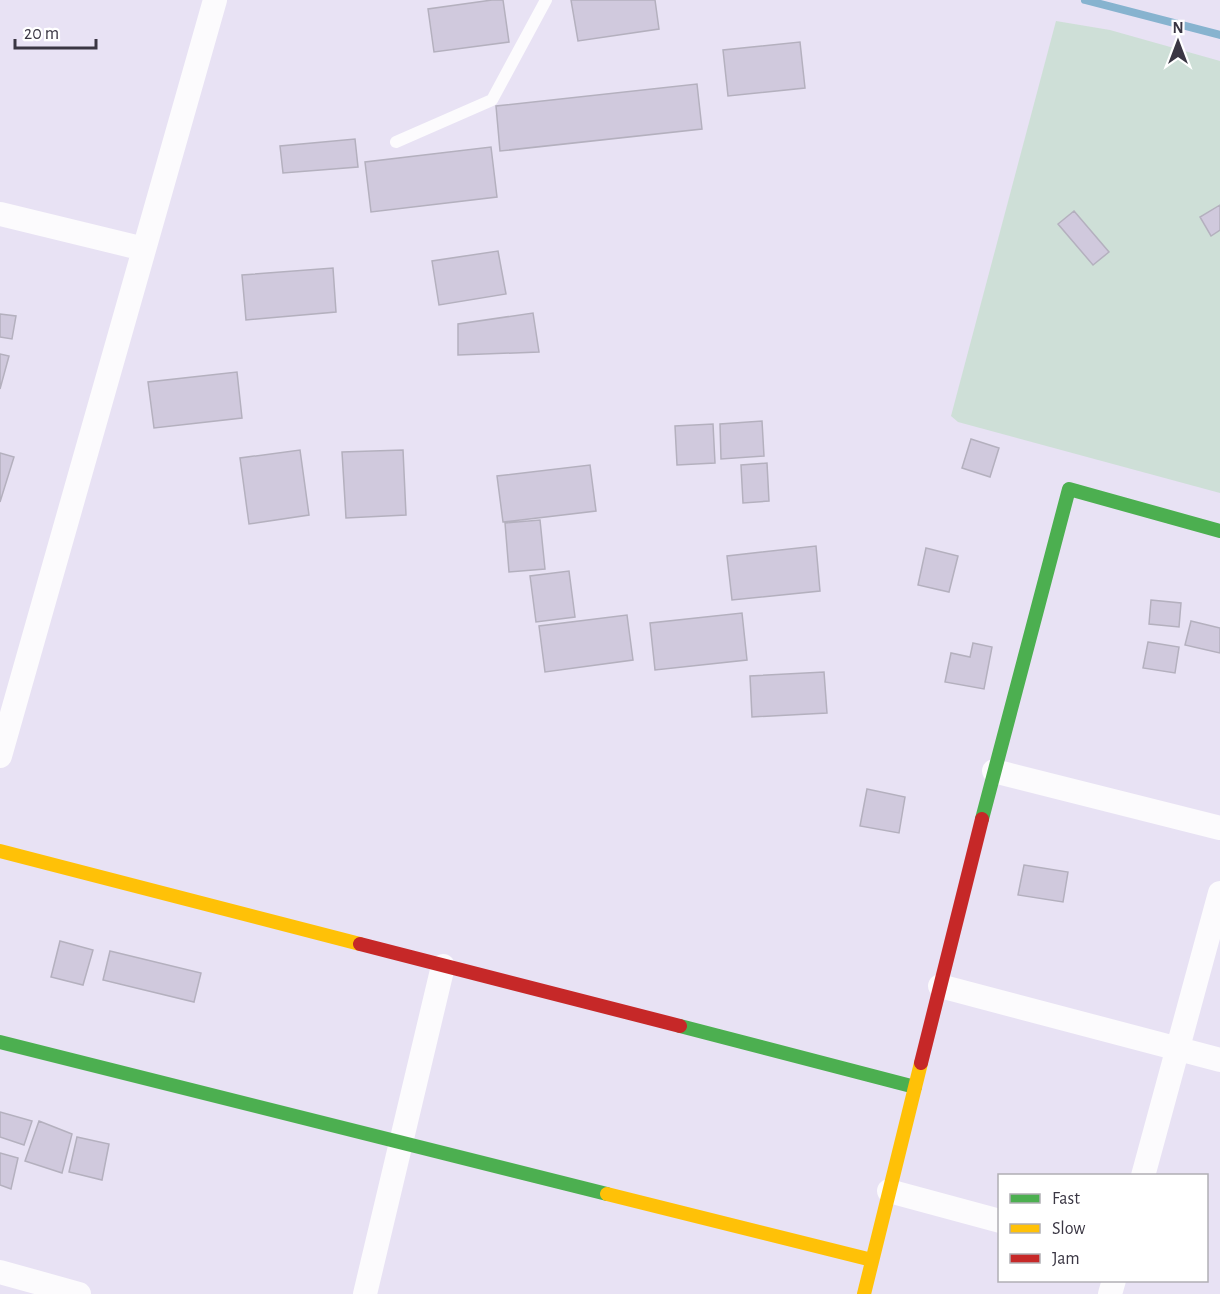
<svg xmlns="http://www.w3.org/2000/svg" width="1220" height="1294" font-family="'Alegreya Sans',sans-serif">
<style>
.green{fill:#cedfd7}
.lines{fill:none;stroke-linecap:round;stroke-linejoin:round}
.stream{stroke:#87b3cf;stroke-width:8}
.building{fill:#d0c9dd;stroke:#b4b0be;stroke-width:1.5}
.lane{stroke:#fcfbfd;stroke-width:12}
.street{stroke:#fcfbfd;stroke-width:24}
.fast{stroke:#4caf50;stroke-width:14}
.slow{stroke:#ffc107;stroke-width:14}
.jam{stroke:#c62828;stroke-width:14}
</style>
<rect width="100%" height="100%" fill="#e8e2f4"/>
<!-- green -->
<path class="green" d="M1056 21 1110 30 1220 61V493L958 422 951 416Z"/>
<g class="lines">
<!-- stream -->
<path class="stream" d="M1085 0 1220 35"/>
</g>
<!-- building -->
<path class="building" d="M492 0H503L509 42 434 52 428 9Z
M571 0H655L659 29 578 41Z
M800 42 805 88 728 96 723 50Z
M697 84 702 129 500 151 496 106Z
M355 139 358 167 283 173 280 146Z
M491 147 497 197 371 212 365 162Z
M1220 205V230L1211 236 1200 217Z
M1074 211 1109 252 1093 265 1058 224Z
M498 251 506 294 439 305 432 261Z
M333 268 336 312 246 320 242 275Z
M533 313 539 352 458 355V324Z
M0 314 16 316 12 339 0 337Z
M0 354 9 356 0 389Z
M237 372 242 418 154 428 148 382Z
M762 421 764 456 721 459 720 424Z
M713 424 715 463 677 465 675 426Z
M971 439 999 448 990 477 962 468Z
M300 450 309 515 249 524 240 458Z
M403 450 406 515 346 518 342 452Z
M0 453 14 457 0 502Z
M767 463 769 501 743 503 741 465Z
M590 465 596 511 503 522 497 476Z
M540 520 545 569 509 572 505 523Z
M816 546 820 591 732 600 727 556Z
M926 548 958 556 949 592 918 585Z
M569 571 575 617 536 622 530 576Z
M1151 600 1181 603 1179 627 1149 624Z
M742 613 747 660 655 670 650 623Z
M627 615 633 660 545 672 539 626Z
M1191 621 1220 628V653L1185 645Z
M1148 642 1179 647 1175 673 1143 668Z
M973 643 992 647 984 689 945 682 951 653 970 657Z
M824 672 827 713 752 717 750 676Z
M867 789 905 797 899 833 860 826Z
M1024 865 1068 872 1063 902 1018 895Z
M60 941 93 950 83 985 51 977Z
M110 951 201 973 194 1002 103 980Z
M0 1112 32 1121 24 1145 0 1137Z
M39 1121 72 1134 62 1173 25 1161Z
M77 1137 109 1144 102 1180 69 1172Z
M0 1153 18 1158 11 1189 0 1185Z"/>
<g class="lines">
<!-- lane -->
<path class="lane" d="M396 142 492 100 546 0"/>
<!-- street -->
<path class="street" d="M0 214 144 249
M0 756 215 0
M994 771 1220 828
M940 986 1220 1060
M1143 1176 1220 893
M889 1191 1000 1221
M0 1272 79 1294
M365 1294 443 966
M1110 1294 1114 1280"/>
<!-- fast -->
<path class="fast" d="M982 819 1069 489 1220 531
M680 1026 915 1087
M0 1042 607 1194"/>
<!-- slow -->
<path class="slow" d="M0 851 360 944
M607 1194 872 1260
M864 1294 921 1063"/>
<!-- jam -->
<path class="jam" d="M360 944 680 1026
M921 1063 982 819"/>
</g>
<!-- legend -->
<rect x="998" y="1174" width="210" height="108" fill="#ffffff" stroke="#b0afb4" stroke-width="1.5"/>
<rect x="1010" y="1194" width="30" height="9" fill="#4caf50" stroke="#b0afb4" stroke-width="1.5"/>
<text x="1052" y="1204" font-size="18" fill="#3a3643">Fast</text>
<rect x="1010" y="1224" width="30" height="9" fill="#ffc107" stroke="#b0afb4" stroke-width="1.5"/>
<text x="1052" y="1234" font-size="18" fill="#3a3643">Slow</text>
<rect x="1010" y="1254" width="30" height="9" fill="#c62828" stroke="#b0afb4" stroke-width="1.5"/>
<text x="1052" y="1264" font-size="18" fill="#3a3643">Jam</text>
<!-- north arrow -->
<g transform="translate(1178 42)" stroke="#ffffff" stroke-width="4.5" paint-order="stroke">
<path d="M0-4.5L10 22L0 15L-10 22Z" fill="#3a3643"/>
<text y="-9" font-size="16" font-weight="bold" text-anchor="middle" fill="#3a3643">N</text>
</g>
<!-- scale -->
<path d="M15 39v9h81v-9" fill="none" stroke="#3a3643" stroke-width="3"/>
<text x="24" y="39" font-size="18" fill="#3a3643" stroke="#ffffff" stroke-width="4.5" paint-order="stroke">20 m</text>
</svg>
